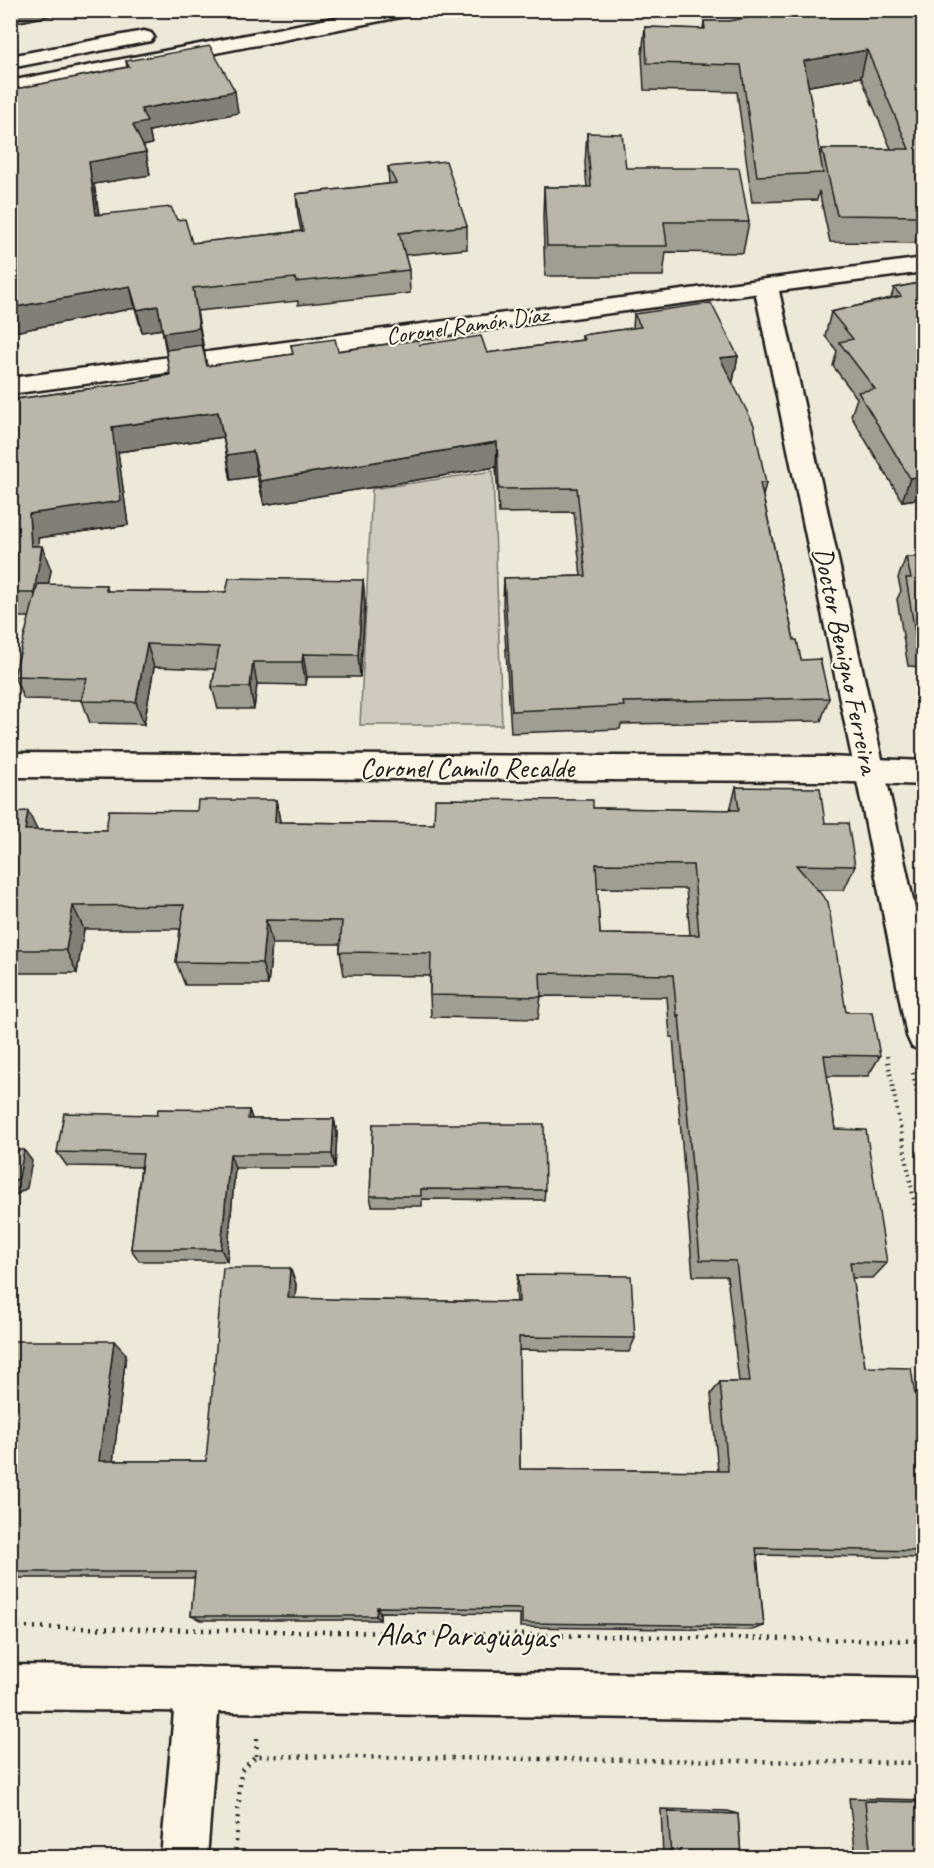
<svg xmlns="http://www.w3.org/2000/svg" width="934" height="1868" font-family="Caveat,sans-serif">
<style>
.green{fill:#cfcabd;stroke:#76736c;stroke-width:1.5}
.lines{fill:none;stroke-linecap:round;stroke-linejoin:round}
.minor-casing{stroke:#1c1c1c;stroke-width:5}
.tertiary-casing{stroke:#1c1c1c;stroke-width:5}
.path-far2{stroke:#1c1c1c;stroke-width:2;stroke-dasharray:1 3;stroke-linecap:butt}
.path-far1{stroke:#1c1c1c;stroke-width:4;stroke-dasharray:1.5 4.5;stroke-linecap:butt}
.path{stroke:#1c1c1c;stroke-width:4.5;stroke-dasharray:2 6;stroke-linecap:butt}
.minor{fill:#fcf5e5;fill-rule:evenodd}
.tertiary{fill:#fcf5e5;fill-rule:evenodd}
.wall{fill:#a09d92;stroke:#1c1c1c;stroke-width:1.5;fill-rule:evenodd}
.shaded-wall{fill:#827f77;stroke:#1c1c1c;stroke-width:1.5}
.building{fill:#bab6aa;stroke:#1c1c1c;stroke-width:1.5;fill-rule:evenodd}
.labels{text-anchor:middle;stroke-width:4.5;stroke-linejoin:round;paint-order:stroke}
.far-street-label{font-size:24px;fill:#1c1c1c;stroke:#fcf5e5}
.street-label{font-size:28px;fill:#1c1c1c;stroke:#fcf5e5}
.near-street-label{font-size:33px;fill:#1c1c1c;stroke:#fcf5e5}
</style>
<rect width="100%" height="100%" fill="#eee8d9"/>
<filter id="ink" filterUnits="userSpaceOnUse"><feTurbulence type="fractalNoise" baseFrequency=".0167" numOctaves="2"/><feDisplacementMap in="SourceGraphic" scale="12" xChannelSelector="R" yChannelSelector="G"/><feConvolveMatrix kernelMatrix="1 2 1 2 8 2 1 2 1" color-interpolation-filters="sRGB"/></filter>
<g filter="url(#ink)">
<!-- green -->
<path class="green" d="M493 471 502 725H360L372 489Z"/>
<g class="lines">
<defs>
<path id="minor" d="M374 10H415L413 14 406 16 10 93V81Z
M144 31 151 33 154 37 151 41 10 68V56Z
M766 279 774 281 778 286 774 291 10 394V378Z
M10 753 827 757 924 761V785L827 781 10 777Z
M198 1667 214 1673 220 1689 207 1858H161L176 1689 182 1673Z"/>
<path id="tertiary" d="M924 258V272L779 291 924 950V1051L912 1047 907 1036 863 810 754 286 758 281 766 279Z
M10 1665 924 1678V1722L10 1709Z"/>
</defs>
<!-- minor casing -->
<use href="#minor" class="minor-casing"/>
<!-- tertiary casing -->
<use href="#tertiary" class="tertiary-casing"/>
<!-- path-far2 -->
<path class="path-far2" d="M437 17 502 10
M169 19 215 10"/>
<!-- path-far1 -->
<path class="path-far1" d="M887 1056 920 1233
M913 1073 924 1128"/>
<!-- path -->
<path class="path" d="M919 1231 924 1257
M10 1627 924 1641
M256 1756 257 1738
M235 1858 241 1771 256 1756 924 1763"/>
<!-- minor -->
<use href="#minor" class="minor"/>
<!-- tertiary -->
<use href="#tertiary" class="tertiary"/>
</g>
<!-- wall -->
<path class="wall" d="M10 10H77L15 23 10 12Z
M924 10V221H921L915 243 830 242 819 191 817 200 752 202 737 92 644 90 642 54 645 27 703 29 704 21H729ZM861 77 891 149H822L820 156 808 86Z
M126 61 238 113 149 131 152 144 143 146 146 152 150 175 94 184 99 214 177 220 192 243 301 231 298 216 296 194 389 184 388 167 467 226V249L405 255 409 270 410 293 298 305V301L197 311 207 366 293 354 291 345 338 351 419 345 487 353 582 340V335L633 328 634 314 738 356 733 381H732L766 483 763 496 794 640 801 660 829 698 821 721 621 724 620 729 511 733 503 602 504 578 581 576 574 512 499 513 496 467 264 505 257 476 231 480 223 437 118 452 128 525 38 538V546L51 570 48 585H106L108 591 226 592 363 580 365 604 360 677H307L306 685 257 684 254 709H218L212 687 215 669 154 667 144 724 90 723 82 700 24 699 14 676 30 617H10V400L151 380 170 375 162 329 142 332 135 308 14 332 18 344 10 346V90L127 67Z
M587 133 626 168 749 222 743 253 666 252 663 276H545L543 217 544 187H587L585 164Z
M924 282V498L902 501 851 416 857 398 833 366 837 351 825 336 831 312 891 298 894 288Z
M906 557H924V667L908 666 897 599 901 591 898 578Z
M736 787 825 823 855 866 844 890H818L846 1012 880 1056 868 1076H827L835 1129 887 1263 873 1278H852L865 1367 915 1395H924V1558L757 1555 764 1626 752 1630 520 1627V1614L380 1612V1620H201L191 1616 195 1578H10V1341L126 1354 113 1461H206L290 1268 296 1284 295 1299 370 1300 517 1302 516 1290 518 1275 635 1338 629 1352 519 1350 520 1469 718 1471 711 1394 720 1382H739L727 1276H693L673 1037H670L667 997 541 996 538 1019 431 1017 430 995V976L344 975 340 952V944H272L268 985H185L176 962 180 929H84L77 973H10V812L37 830H106L197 811 276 800 280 822 434 824 593 808 730 810ZM597 888 686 889 690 935 600 934Z
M249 1110 252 1119H334L337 1133 335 1168H235L227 1261H139L131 1249 141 1167 67 1166 57 1152 157 1115Z
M373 1124 545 1190 544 1200 422 1199V1206H372L370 1196Z
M849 1798 924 1800V1857H856Z
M661 1809 728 1811 738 1814 741 1857H663Z"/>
<!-- shaded-wall -->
<path class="shaded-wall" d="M12 10H77L15 23Z
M867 50 861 77 798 88 804 61Z
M235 91 238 113 149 131 152 144 138 147 133 125 141 109Z
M146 152 150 175 94 184 102 237 96 215 89 162Z
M130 286 135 308 14 332 18 344 10 346V308Z
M193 288 203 350 168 355 163 333Z
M158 306 163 329 142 332 137 310Z
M738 356 733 381 716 383 720 358Z
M218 412 223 437 118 452 128 525 38 538 40 561 42 546 51 570 43 616 34 593 29 514 112 427Z
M497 442 496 467 264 505 260 481Z
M253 451 257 476 231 480 227 455Z
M924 476V498L902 501 910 478Z
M363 580 365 604 360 677 358 655Z
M147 644 154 667 144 724 136 702Z
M303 654 307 677 306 685 302 662Z
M253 662 257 684 254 709 250 687Z
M276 800 281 826 275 822Z
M28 811 40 836 25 830Z
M73 906 84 929 77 973 66 950Z
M266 920 272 944 268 985 262 963Z
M249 1110 254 1124 248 1119Z
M334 1119 337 1133 335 1168 332 1154Z
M24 1150 32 1161 27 1188 10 1199V1183Z
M230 1154 235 1168 227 1261 221 1249Z
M290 1268 296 1284 294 1313 288 1298Z
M114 1341 126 1354 112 1471 99 1461Z
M377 1607 380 1612V1620L376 1616Z"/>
<!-- building -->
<path class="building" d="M791 10H924V194H917L923 216 837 215 822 149H909L867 50 804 61 823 173 757 176 741 65 647 63 645 27 705 29 704 21H729Z
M210 46 235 91 141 109 147 122 133 125 146 152 89 162 96 215 171 207 177 220 185 219 192 243 303 231 296 194 396 183 388 167 446 161 467 226 399 233 409 270 296 282 295 278 193 288 199 328 163 333 158 306 137 310 130 286 10 308V90L129 67 126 61Z
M587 133 622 134 626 168H739L749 222H664L667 246H547L544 187H591Z
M924 282V476L910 478 858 392 875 389 839 342 853 339 831 312 901 296 894 288Z
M711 303 738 356 720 358 754 425 766 483H760L794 640H797L801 660 820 659 829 698 623 702 624 706 512 711 504 578 586 576 577 488 499 489 497 442 260 481 253 451 227 455 218 412 112 427 121 501 29 514 31 546H42L34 593H10V400L151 380 152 378 170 375 166 350 202 345 207 366 293 354 291 345 335 339 338 351 418 340 419 345 481 336 487 353 584 340 582 335 641 327 634 314Z
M906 557H924V646L917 645 906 578H911Z
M229 578 363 580 358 655 303 654 302 662H253L250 687H212L219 647 147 644 136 702 81 701 87 678 14 676 38 584 106 585V591L226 592Z
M736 787 820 788 825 823H848L855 866 796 865 828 902 846 1012H872L880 1056 824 1055 835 1129 866 1130 887 1263 850 1262 865 1367 911 1368 915 1395H924V1442H922L924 1451V1551L756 1548 764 1626 522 1623V1609L377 1607 376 1616H191L195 1572H10V1341H114L99 1461H206L223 1268H290L288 1298 370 1300 519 1302 518 1275 631 1276 635 1338 519 1337 520 1469 728 1471 720 1382H750L736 1261 700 1260 679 1015 677 1016 673 975 540 973 541 997 430 995 431 953 340 952 342 921 266 920 262 963 176 962 184 905 73 906 66 950H10V812L28 811 25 830H106L109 810 197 811 198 800H276L275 822 434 824 435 799 593 800V808L739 810ZM596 864 693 865 699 935 600 934Z
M158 1109 249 1110 248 1119H334L332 1154H230L221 1249H131L143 1154 57 1152 64 1113 157 1115Z
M373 1124H544L545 1190 421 1189V1196H370Z
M10 1150H24L19 1178 10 1183Z
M865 1801 924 1802V1857H871Z
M668 1812 738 1814 741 1857H671Z"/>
</g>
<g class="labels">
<!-- far-street labels -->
<g class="far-street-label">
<text transform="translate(467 325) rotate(-8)" y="8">Coronel Ramón Díaz</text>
</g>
<!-- street labels -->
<g class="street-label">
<text transform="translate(847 660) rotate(78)" y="10">Doctor Benigno Ferreira</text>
<text x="467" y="777">Coronel Camilo Recalde</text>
</g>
<!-- near-street labels -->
<g class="near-street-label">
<text transform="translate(467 1634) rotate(1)" y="12">Alas Paraguayas</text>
</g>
</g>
<!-- margin -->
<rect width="934" height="1868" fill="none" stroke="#fcf5e5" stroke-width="36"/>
<rect x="18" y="18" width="898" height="1832" fill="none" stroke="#1c1c1c" stroke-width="2" filter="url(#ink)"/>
</svg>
